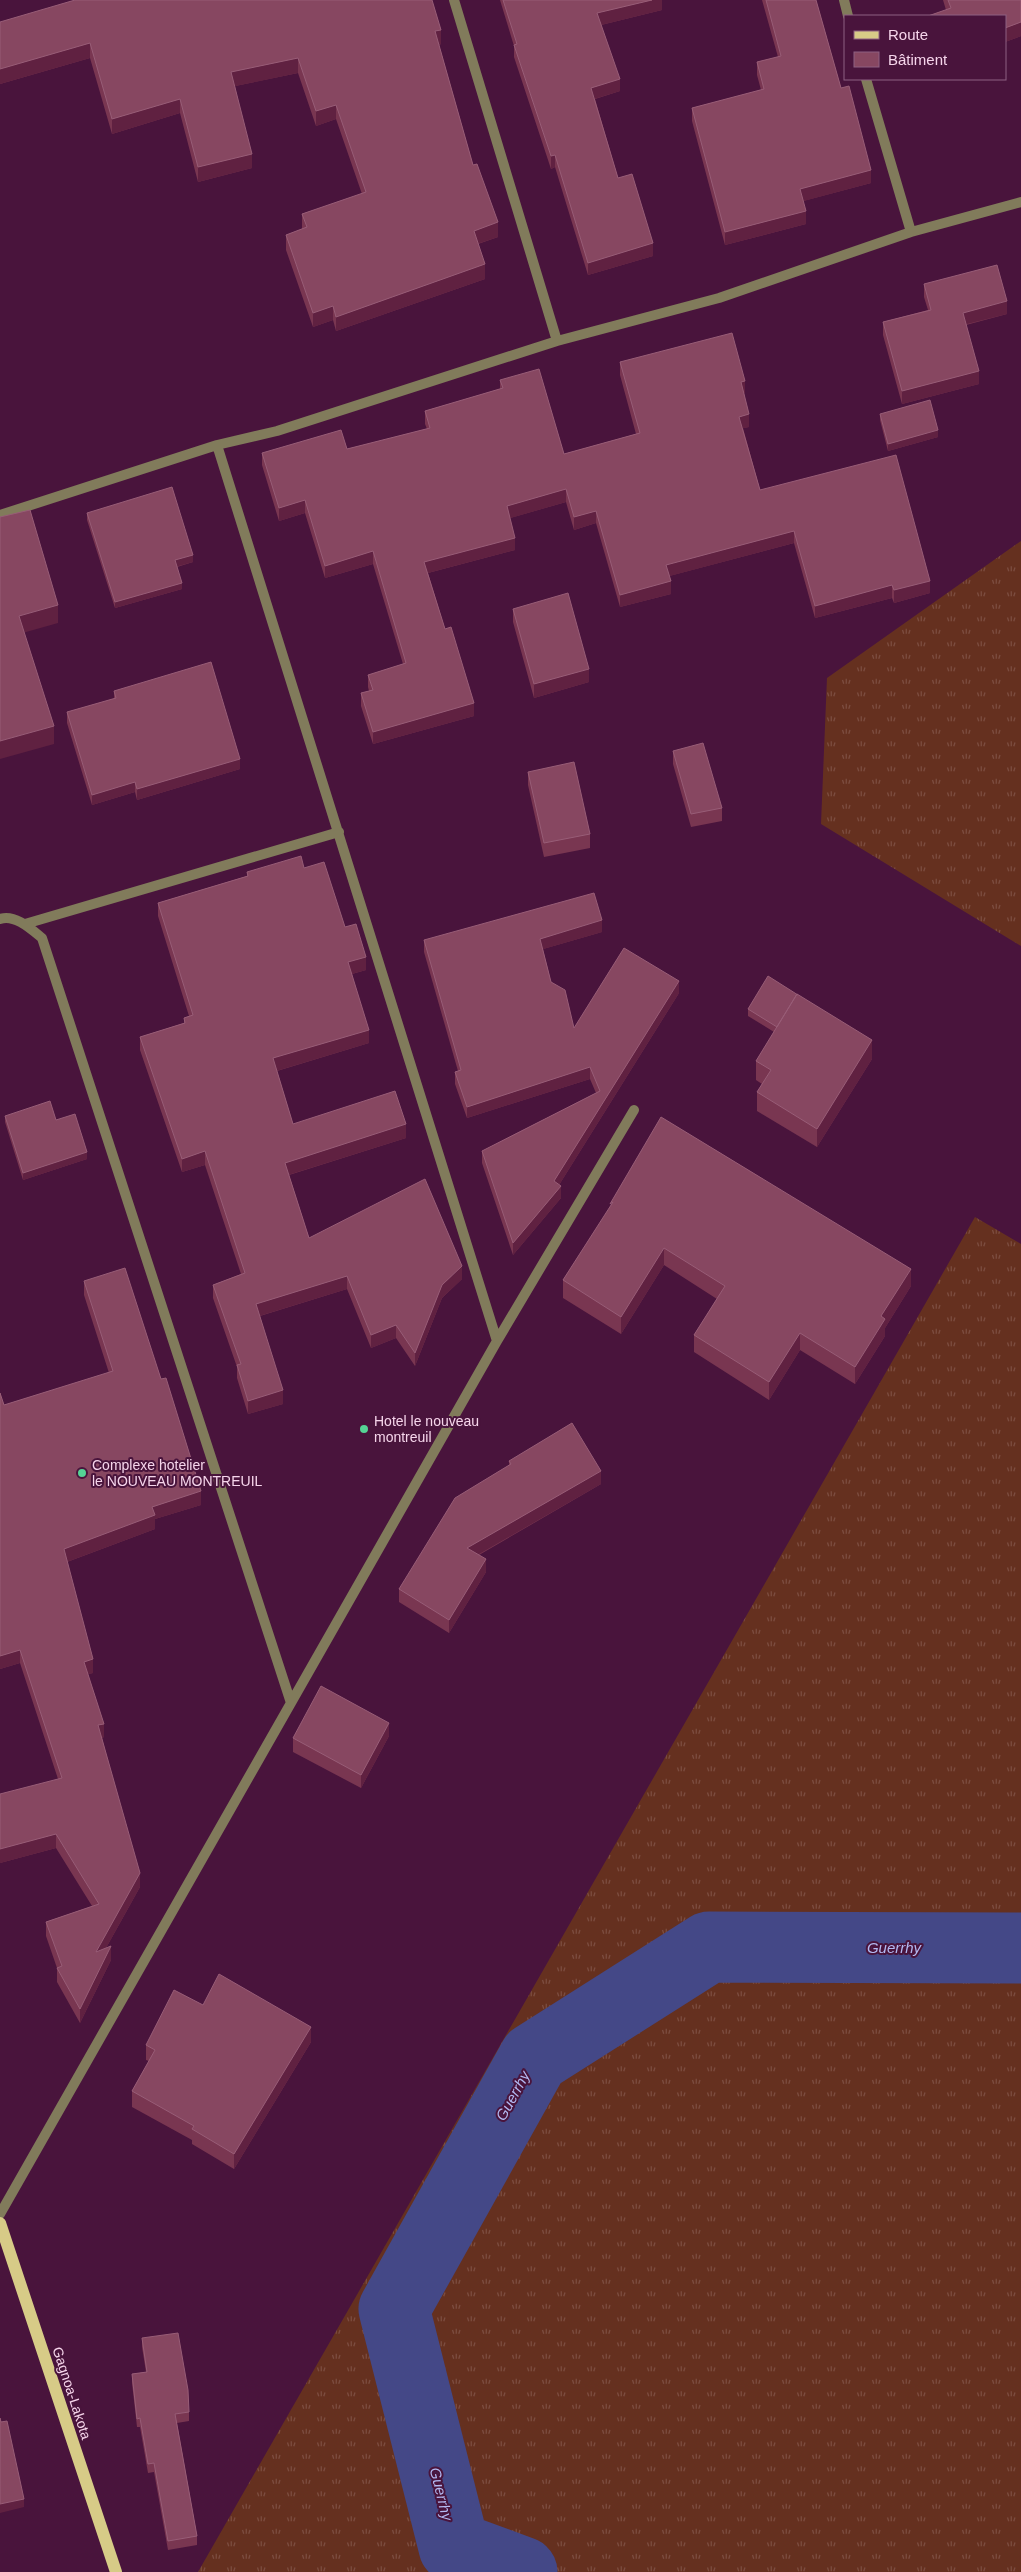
<svg xmlns="http://www.w3.org/2000/svg" width="1021" height="2572" font-family="Arial,sans-serif">
<style>
.grass{fill:url(#grass-tufts)}
.lines{fill:none;stroke-linecap:round;stroke-linejoin:round}
.river{stroke:#444887;stroke-width:71}
.minor{stroke:#817b5b;stroke-width:10}
.primary{stroke:#d7cb87;stroke-width:12}
.wall{fill:#793651}
.shaded-wall{fill:#602141}
.building{fill:#874761;stroke:#985d77}
.poi-dot{fill:#55d395;stroke:#49143c;stroke-width:2}
.labels{text-anchor:middle;stroke-width:4;stroke-linejoin:round;paint-order:stroke}
.poi-label{font-size:14px;fill:#f6d5eb;stroke:#49143c;text-anchor:start}
.street-label{font-size:14px;fill:#f6d5eb;stroke:#49143c}
.water-label{font-size:15px;font-style:italic;fill:#b3baf2;stroke:#49143c}
</style>
<defs>
<pattern id="grass-tufts" width="24" height="20" patternUnits="userSpaceOnUse" patternTransform="scale(1.25)"><rect width="24" height="20" fill="#65301f"/><path d="M3 7l-1-3M5 7V3M7 7l1-3M15 17l-1-3M17 17v-4M19 17l1-3" fill="none" stroke="#7c4d40"/></pattern>
</defs>
<rect width="100%" height="100%" fill="#49143c"/>
<!-- grass -->
<path class="grass" d="M1021 541V946L821 824 827 678Z
M975 1217 1021 1244V2572H198Z"/>
<g class="lines">
<!-- river -->
<path class="river" d="M522 2572 454 2547 394 2309 534 2058 709 1947 1021 1948"/>
<!-- minor -->
<path class="minor" d="M454 0 557 341
M844 0 848 16
M866 79 911 232
M217 445 497 1341
M0 515 217 445 277 431 557 341 719 298 911 232 1021 202
M0 919C15 914 31 929 42 938L291 1703
M25 924 339 832
M0 2214 497 1341 634 1110"/>
<!-- primary -->
<path class="primary" d="M0 2223 116 2572"/>
</g>
<!-- wall -->
<path class="wall" d="M500 0H662V10L601 25 620 91 595 99 618 178 653 256 588 275 555 167 551 169 514 57V46Z
M762 0H816L841 88 871 183 803 201 806 224 725 245 692 121V108L761 90 757 75V62L778 57Z
M943 0H1021V36L1005 42 946 10Z
M0 22 441 44 439 45 473 165 498 237 478 244 485 279 336 331 333 320 313 327 286 250V235L302 229V214L362 194 336 119 316 126 298 73 235 86 252 168 198 182 180 113 112 134 90 58 0 84Z
M924 284 1007 314 966 325 979 384 902 404 883 335V322L928 310 924 297Z
M620 362 745 393H744L749 427 743 428 760 490 930 593 894 603 892 598 815 618 794 543 669 576 671 594 620 607 596 523 574 530 566 502 510 518 515 550 428 573 445 629 474 716 373 744 361 706V693L369 691 368 687V675L403 664 373 564 325 578 305 513 279 521 262 465V453L347 449 427 429 425 424V411L500 389V380L564 454 636 434 620 375Z
M880 414 938 437 888 451 880 420Z
M87 513 193 562 177 567 182 589 115 608 87 520Z
M513 609 589 682 534 698 513 622Z
M114 691 240 769 137 800 135 792 92 805 67 723V712L114 699Z
M673 751 722 808V821L691 827 673 764Z
M528 772 590 834V848L544 857 528 785Z
M304 868 345 927 366 970 352 974 369 1043 277 1071 293 1124 406 1138 289 1175 309 1238 462 1279 442 1298 415 1366 396 1338 371 1348 347 1289 260 1316 283 1404 248 1414 237 1378V1367L213 1298V1285L241 1274 205 1165 182 1172 140 1050V1037L184 1023V1018L189 1016 158 916V903L247 876V872Z
M602 932 543 949 551 982 574 1028 679 993 559 1185 561 1198 513 1255 482 1163V1151L596 1093 590 1079 467 1118 455 1084V1072L458 1071 424 952V940Z
M748 1009 872 1059 817 1147 757 1111V1092L762 1084 756 1080V1061L774 1032 748 1016Z
M5 1116 56 1120 87 1159 23 1180 5 1122Z
M610 1208 911 1286 885 1328V1336L855 1384 800 1350 769 1400 694 1352V1335L717 1299 664 1265 621 1334 563 1298V1280Z
M84 1281 201 1505 155 1519V1529L67 1562 93 1673 88 1674 104 1737 102 1738 140 1887 106 1948 111 1960 80 2023 57 1982V1968L46 1936V1922L92 1906 56 1848 0 1863 58 1779 20 1663 0 1669V1393L4 1405 109 1373 84 1295Z
M509 1461 601 1484 479 1555 486 1572 449 1633 399 1602V1589L509 1465Z
M389 1736 361 1788 293 1752V1738Z
M203 2005 311 2042 234 2169 192 2144V2140L132 2107V2091L149 2061 146 2060V2045Z
M142 2338 189 2412V2421L177 2423 197 2536V2545L168 2550 154 2472 148 2473 140 2427H137L132 2383V2374L146 2372 142 2347Z"/>
<!-- shaded-wall -->
<path class="shaded-wall" d="M652 0H662V10L597 26V13Z
M1021 22V36L1005 42V28Z
M441 30V44L435 46V31Z
M90 43V58L0 84V69Z
M298 58V73L231 87V72Z
M620 79V91L591 100V88Z
M180 99V113L112 134V119Z
M336 105V119L316 126V111Z
M252 154V168L198 182V167Z
M555 155V167L551 169V156Z
M871 170V183L800 202V189Z
M806 211V224L725 245V232Z
M498 222V237L474 245V231Z
M653 243V256L588 275V263Z
M485 264V279L336 331V317Z
M1007 301V314L963 325V313Z
M333 306V320L313 327V313Z
M979 371V384L902 404V391Z
M745 381V393L741 394V382Z
M749 414V427L739 429V417Z
M938 430V437L888 451V444Z
M566 489V502L507 519V506Z
M305 500V513L279 521V508Z
M596 511V523L574 530V517Z
M794 531V543L666 577V565Z
M515 538V550L424 574V562Z
M373 551V564L325 578V566Z
M193 555V562L175 567V560Z
M671 581V594L620 607V595Z
M930 581V593L894 603V590Z
M182 583V589L115 608V602Z
M892 585V598L815 618V606Z
M58 605V623L19 634V616Z
M589 669V682L534 698V684Z
M474 703V716L373 744V732Z
M54 726V744L0 759V741Z
M240 759V769L137 800V789Z
M135 782V792L92 805V795Z
M602 920V932L540 950V939Z
M366 957V970L348 975V962Z
M679 981V993L554 1193V1181Z
M369 1030V1043L273 1072V1058Z
M872 1040V1059L817 1147V1129Z
M590 1067V1079L467 1118V1107Z
M406 1124V1138L285 1176V1163Z
M205 1151V1165L182 1172V1159Z
M87 1152V1159L23 1180V1173Z
M561 1186V1198L513 1255V1243Z
M664 1248V1265L621 1334V1317Z
M462 1266V1279L442 1298 415 1366V1353L442 1285Z
M911 1269V1286L885 1328V1336L855 1384V1367L881 1316Z
M347 1276V1289L256 1317V1304Z
M396 1325V1338L371 1348V1335Z
M800 1333V1350L769 1400V1382Z
M283 1390V1404L248 1414V1401Z
M601 1471V1484L467 1561V1548Z
M201 1491V1505L155 1519V1529L64 1563V1549L152 1507Z
M486 1559V1572L449 1633V1620Z
M20 1650V1663L0 1669V1656Z
M93 1659V1673L84 1675V1662Z
M389 1723V1736L361 1788V1775Z
M104 1724V1737L98 1739V1725Z
M56 1834V1848L0 1863V1849Z
M140 1873V1887L96 1966V1952Z
M111 1946V1960L80 2023V2009Z
M311 2027V2042L234 2169V2154Z
M24 2499V2507L0 2513V2504Z"/>
<!-- building -->
<path class="building" d="M75 0H432L441 30 435 31 473 165 477 164 498 222 474 231 485 264 336 317 333 306 313 313 286 235 307 227 302 214 366 192 336 105 316 111 298 58 231 72 252 154 198 167 180 99 112 119 90 43 0 69V22Z
M503 0H652L597 13 620 79 591 88 618 178 632 174 653 243 588 263 555 155 551 156 514 45 517 44Z
M766 0H816L841 88 849 86 871 170 800 189 806 211 725 232 692 108 764 89 757 62 781 56Z
M948 0H1021V22L1005 28V16H928L951 8Z
M997 265 1007 301 963 313 979 371 902 391 883 322 931 310 924 284Z
M732 333 745 381 741 382 749 414 739 417 760 490 896 455 930 581 894 590 892 585 815 606 794 531 666 565 671 581 620 595 596 511 574 517 566 489 507 506 515 538 424 562 445 629 451 627 474 703 373 732 361 693 373 690 368 675 406 663 373 551 325 566 305 500 279 508 262 453 341 430 347 449 430 428 425 411 503 388 500 380 539 369 564 454 640 433 620 362Z
M930 400 938 430 888 444 880 414Z
M172 487 193 555 175 560 182 583 115 602 87 513Z
M30 510 58 605 19 616 54 726 0 741V517Z
M568 593 589 669 534 684 513 609Z
M211 662 240 759 137 789 135 782 92 795 67 712 116 698 114 691Z
M703 743 722 808 691 814 673 751Z
M574 762 590 834 544 843 528 772Z
M301 856 304 868 324 862 345 927 356 924 366 957 348 962 369 1030 273 1058 293 1124 395 1091 406 1124 285 1163 309 1238 425 1179 462 1266 442 1285 415 1353 396 1325 371 1335 347 1276 256 1304 283 1390 248 1401 237 1365 241 1364 213 1285 245 1273 205 1151 182 1159 140 1037 185 1023 184 1018 193 1015 158 903 248 876 247 872Z
M594 893 602 920 540 939 551 982 565 990 574 1028 624 948 679 981 554 1181 561 1186 513 1243 482 1151 600 1091 590 1067 467 1107 455 1072 461 1070 424 940Z
M768 976 798 995 797 994 777 1027 748 1009Z
M797 994 872 1040 817 1129 757 1092 771 1070 756 1061Z
M50 1101 56 1120 75 1114 87 1152 23 1173 5 1116Z
M661 1117 911 1269 881 1316 885 1319 855 1367 800 1333 769 1382 694 1335 725 1286 664 1248 621 1317 563 1280 613 1202 610 1204Z
M125 1268 161 1379 166 1378 201 1491 152 1507 155 1515 64 1549 93 1659 84 1662 104 1724 98 1725 140 1873 96 1952 111 1946 80 2009 57 1968 62 1966 46 1922 99 1904 56 1834 0 1849V1794L62 1778 20 1650 0 1656V1393L4 1405 113 1371 84 1281Z
M572 1423 601 1471 467 1548 486 1559 449 1620 399 1589 455 1498 511 1464 509 1461Z
M321 1686 389 1723 361 1775 293 1738Z
M219 1974 311 2027 234 2154 192 2129 194 2126 132 2091 155 2050 146 2045 174 1990 203 2005Z
M178 2333 188 2390 189 2412 175 2414 197 2536 168 2541 154 2463 148 2464 140 2418 137 2419 132 2374 147 2372 142 2338Z
M0 2418 1 2422 7 2421 24 2499 0 2504Z"/>
<!-- markers -->
<g class="poi-dot">
<circle cx="364" cy="1429" r="5"/>
<circle cx="82" cy="1473" r="5"/>
</g>
<g class="labels">
<!-- poi labels -->
<g class="poi-label">
<text x="374" y="1426">Hotel le nouveau<tspan x="374" dy="16">montreuil</tspan></text>
<text x="92" y="1470">Complexe hotelier<tspan x="92" dy="16">le NOUVEAU MONTREUIL</tspan></text>
</g>
<!-- street labels -->
<g class="street-label">
<text transform="translate(72 2393) rotate(72)" y="5">Gagnoa-Lakota</text>
</g>
<!-- water labels -->
<g class="water-label">
<text x="894" y="1953">Guerrhy</text>
<text transform="translate(513 2096) rotate(-61)" y="5">Guerrhy</text>
<text transform="translate(441 2494) rotate(76)" y="5">Guerrhy</text>
</g>
</g>
<!-- legend -->
<rect x="844" y="15" width="162" height="65" fill="#49143c" stroke="#8e6182"/>
<rect x="854" y="31" width="25" height="8" fill="#d7cb87" stroke="#8e6182"/>
<text x="888" y="40" font-size="15" fill="#f6d5eb">Route</text>
<rect x="854" y="52" width="25" height="15" fill="#874761" stroke="#8e6182"/>
<text x="888" y="65" font-size="15" fill="#f6d5eb">Bâtiment</text>
</svg>
